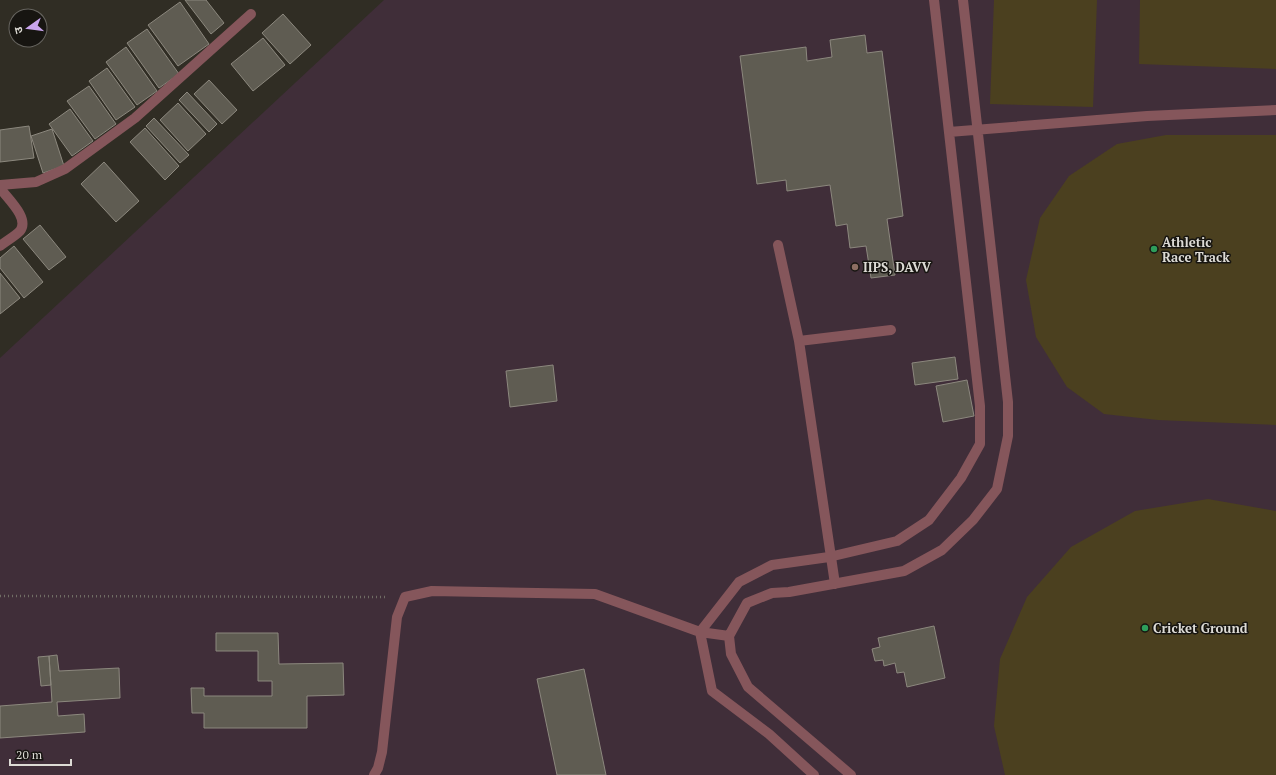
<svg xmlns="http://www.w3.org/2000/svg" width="1276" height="775" font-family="'PT Serif','Noto Sans Devanagari',serif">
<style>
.education{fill:#402e39}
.green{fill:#4b401f}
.building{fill:#5f5c52;stroke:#8c887e}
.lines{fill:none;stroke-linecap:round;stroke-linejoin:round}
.path{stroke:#706d65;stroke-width:2.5;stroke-dasharray:1 3;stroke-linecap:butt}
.service{stroke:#85565b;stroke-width:10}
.minor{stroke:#85565b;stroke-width:10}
.leisure-dot{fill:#2e9e5b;stroke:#171511;stroke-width:1.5}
.education-dot{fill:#8d6e63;stroke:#171511;stroke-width:1.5}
.labels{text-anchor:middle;stroke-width:3;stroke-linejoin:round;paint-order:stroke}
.poi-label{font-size:13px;font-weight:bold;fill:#dddbd5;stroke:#171511;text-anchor:start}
</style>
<rect width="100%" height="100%" fill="#302d24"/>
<!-- education -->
<path class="education" d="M384 0H1276V775H0V358Z"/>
<!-- green -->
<path class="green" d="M994 0H1097L1093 107 990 104Z
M1140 0H1276V69L1139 64Z
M1166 135H1276V425L1158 420 1104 414 1067 387 1036 337 1026 280 1040 218 1069 176 1117 144Z
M1208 499 1276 511V775H1005L994 726 1000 659 1027 597 1071 547 1135 511Z"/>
<!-- building -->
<path class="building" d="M185 0H206L224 23 211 34Z
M180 2 209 44 178 66 148 25Z
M283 14 311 45 290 64 262 33Z
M147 29 179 74 159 88 127 43Z
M865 35 867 53 882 51 903 216 887 219 895 275 871 278 866 246 850 248 847 224 836 226 830 185 787 191 786 180 757 184 740 56 806 47 807 61 832 57 830 40Z
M263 38 285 65 253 91 231 64Z
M126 47 157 91 137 105 106 62Z
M107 68 135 107 116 120 89 81Z
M209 80 237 110 222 124 194 94Z
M89 86 116 124 95 139 67 101Z
M187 92 217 124 209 132 179 100Z
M178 103 206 134 188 151 160 120Z
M70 109 93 141 72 156 49 124Z
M154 118 189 155 180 163 146 126Z
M29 126 34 158 0 162V130Z
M145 128 179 166 165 180 130 142Z
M52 129 64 166 43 173 31 136Z
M104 162 139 201 116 222 81 184Z
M40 225 66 257 49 270 23 239Z
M14 246 43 282 24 298 0 268V258Z
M0 273 20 298 0 314Z
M955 357 958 379 915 385 912 363Z
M553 365 557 401 510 407 506 371Z
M967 380 974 416 943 422 936 386Z
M934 626 945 678 907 687 904 672 897 673 895 663 884 666 883 660 875 661 872 649 880 647 878 638Z
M216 633H278L279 664 343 663 344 695 307 696V728H204V713H192L191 688H204V696H272V681H258V651H216Z
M57 655 59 671 119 668 120 698 57 702 58 716 84 714 85 732 0 738V706L52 702 49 656Z
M49 656 51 685 41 686 38 657Z
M584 669 606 775H557L537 679Z"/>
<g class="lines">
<!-- path -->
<path class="path" d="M0 596 388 597"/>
<!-- service -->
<path class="service" d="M949 132 1147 116 1276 110
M778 245 799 341 835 584
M799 341 891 330
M374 775 378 768 382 752 397 617 405 597 432 591 595 594 700 632 729 636
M814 775 769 734 712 691 700 632 739 582 772 565 829 557 897 541 929 520 961 478 980 444V406L934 0
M851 775 748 687 731 654 729 636 747 603 772 593 789 592 904 571 942 550 973 520 997 489 1008 436V402L963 0"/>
<!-- minor -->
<path class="minor" d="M0 185 36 182 65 169 135 118 251 14
M0 188C7 198 30 218 20 231 14 237 6 241 0 246"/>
</g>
<!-- markers -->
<g class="leisure-dot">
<circle cx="1154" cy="249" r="4"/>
<circle cx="1145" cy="628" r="4"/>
</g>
<circle class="education-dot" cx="855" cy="267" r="4"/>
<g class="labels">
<!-- poi labels -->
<g class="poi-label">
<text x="1162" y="247">Athletic<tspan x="1162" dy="15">Race Track</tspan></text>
<text x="863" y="272">IIPS, DAVV</text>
<text x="1153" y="633">Cricket Ground</text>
</g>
</g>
<!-- north arrow -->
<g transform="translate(28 28) rotate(256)"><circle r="19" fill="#171511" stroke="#66645f"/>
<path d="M0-3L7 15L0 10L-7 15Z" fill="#c9a5ee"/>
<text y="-6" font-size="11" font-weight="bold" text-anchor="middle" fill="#dddbd5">उ</text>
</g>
<!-- scale -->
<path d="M10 759v6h61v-6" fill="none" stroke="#dddbd5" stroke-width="2"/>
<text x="16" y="759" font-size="12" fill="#dddbd5" stroke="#171511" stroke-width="3" paint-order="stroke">20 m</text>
</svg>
